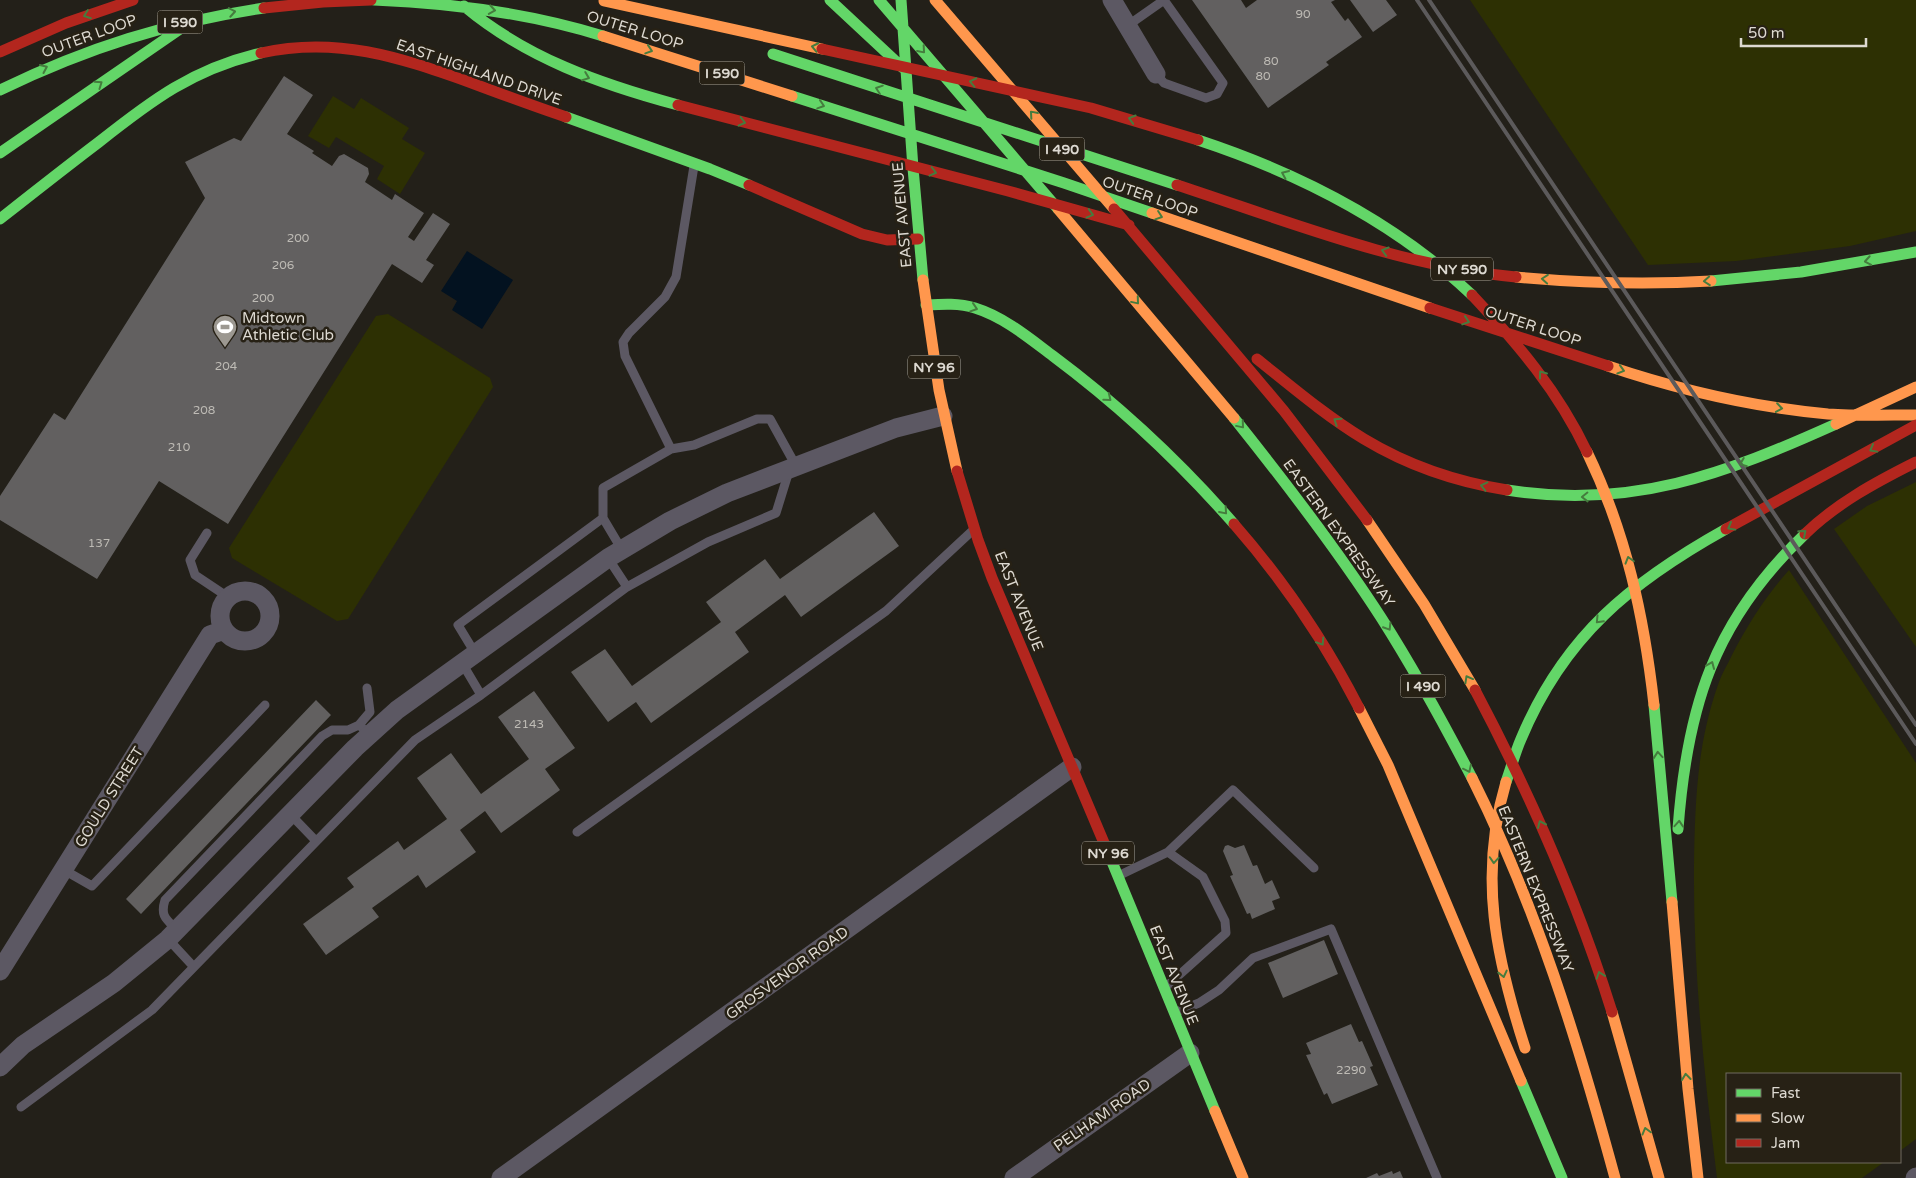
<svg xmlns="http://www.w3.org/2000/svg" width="1916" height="1178" font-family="'Varela Round',sans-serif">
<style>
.green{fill:#2d3003}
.water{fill:#031220}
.building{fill:#626060}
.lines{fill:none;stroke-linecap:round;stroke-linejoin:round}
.lane{stroke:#5c5863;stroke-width:9}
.street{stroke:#5c5863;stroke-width:19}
.fast{stroke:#63d668;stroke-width:11}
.slow{stroke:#ff974d;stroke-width:11}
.jam{stroke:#b3261e;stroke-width:11}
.rail{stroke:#5c5a5b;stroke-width:4}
.oneway{stroke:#457c3e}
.labels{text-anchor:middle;stroke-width:5;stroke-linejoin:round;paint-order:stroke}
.number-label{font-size:12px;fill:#bebbb5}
.shield{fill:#272115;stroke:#a6a299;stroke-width:1}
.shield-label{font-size:14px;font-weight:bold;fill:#ddd9d1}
.street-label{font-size:15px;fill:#ddd9d1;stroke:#272115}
.poi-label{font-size:15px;fill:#ddd9d1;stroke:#272115;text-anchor:start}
</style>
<rect width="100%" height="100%" fill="#232019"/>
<!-- green -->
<path class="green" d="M1470 0H1916V231L1850 246 1736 261 1648 265Z
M333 96 354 109 361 98 409 128 402 139 425 153 400 194 377 179 384 166 336 137 329 148 308 136Z
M388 314 490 378 493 387 348 619 337 621 232 558 229 548 376 316Z
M1916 482V647L1834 529 1867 506Z
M1789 570 1916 763V1139L1900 1151V1074H1727V1162H1884L1862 1178H1717C1704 1073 1693 971 1694 865 1695 801 1697 743 1719 682 1722 673 1728 664 1732 655 1748 624 1766 596 1789 570Z"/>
<!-- water -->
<path class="water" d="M467 251 513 280 482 329 452 310 457 301 441 291Z"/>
<!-- building -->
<path class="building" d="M1192 0H1241L1246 8 1257 0H1335L1331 2 1345 21 1348 18 1362 37 1326 62 1329 65 1268 108Z
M1350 0H1386L1397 15 1373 32Z
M284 76 313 95 287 134 314 151 312 153 332 166 339 156 344 154 368 168 369 174 365 182 392 200 395 194 424 213 408 237 414 241 433 213 450 224 426 260 434 265 422 283 392 264 228 524 159 481 97 579 0 520V496L54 413 65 420 205 198 185 162 234 138 241 141Z
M874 512 899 546 801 617 785 595 735 632 749 652 651 723 636 702 608 722 571 672 605 649 632 686 721 622 706 602 765 559 780 579Z
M534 691 575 748 545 769 560 790 501 833 485 811 460 830 476 852 426 888 418 875 372 908 379 917 326 955 303 924 354 887 347 878 398 841 404 850 447 819 417 778 451 753 481 794 529 759 498 717Z
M316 700 331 715 141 914 126 899Z
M1228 845 1235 848 1244 845 1253 866 1257 865 1265 884 1272 880 1280 898 1272 901 1275 909 1252 919 1250 913 1247 914 1230 876 1233 875 1223 851 1225 846Z
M1324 940 1338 974 1283 998 1268 963Z
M1351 1024 1359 1042 1362 1041 1373 1066 1370 1067 1378 1085 1332 1104 1327 1093 1324 1095 1306 1055 1311 1054 1306 1043Z
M1392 1171 1393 1174 1400 1171 1403 1178H1366L1377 1173 1379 1176Z"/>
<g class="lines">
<!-- lane -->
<path class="lane" d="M1127 26 1164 0 1223 83 1217 94 1206 98 1164 83 1156 74
M671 449 694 445 757 419H770L796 466
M603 518 622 550
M207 533 190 560 195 575 228 597
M608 558 627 587
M475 653 458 625 603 518V488L671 449 625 356 623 342 629 333 665 297 676 277 694 166
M462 663 481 695 627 587 708 542 776 513 789 471
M359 725 370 712 367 688
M290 814 316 841
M577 832 886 611 971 532
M64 870 92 886 265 705
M1120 875 1168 852 1233 790 1314 868
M177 930C166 919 160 916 165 900L322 736 332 730H348L359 725 369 734
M168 939 193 966
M1168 985 1226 933 1225 921 1203 877 1168 852
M1176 1012 1199 1003 1219 990 1253 958 1331 929 1437 1178
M21 1107 152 1010 415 740 481 695"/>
<!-- street -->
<path class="street" d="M1112 0 1156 74
M220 616a25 25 0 1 1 50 0a25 25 0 1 1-50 0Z
M0 971 210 635 224 630
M0 1067 23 1045 114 983 168 939 355 748 397 710 608 558 670 521 727 493 896 428 943 416
M501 1178 1072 767
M1014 1178 1190 1053
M1915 1178 1916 1177"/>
<!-- fast -->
<path class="fast" d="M374 0C451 3 529 13 603 36
M830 0 903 68
M879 0 1058 209
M901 0 913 168 923 280
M464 6C526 58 600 84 678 105
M773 54 1177 185
M0 90C87 48 168 22 264 8
M792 96 1064 183 1152 213
M566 117 710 169 749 185
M1198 140C1298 173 1395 222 1472 295
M0 153 180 29
M0 219C33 193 66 167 99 142 152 100 193 69 261 53
M1711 281 1801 272 1916 252
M926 305C943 304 959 303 975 308 1004 317 1029 338 1053 356 1120 406 1179 461 1234 524
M1234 418C1286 483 1337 549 1382 619 1415 671 1444 724 1472 778
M1507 490C1631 510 1725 474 1836 424
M1654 705 1672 902
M1506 782C1511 768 1515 753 1521 739 1564 636 1631 582 1726 529
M1678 829C1687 706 1714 621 1805 534
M1110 857 1215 1111
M1521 1081 1562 1178"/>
<!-- slow -->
<path class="slow" d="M935 0 1114 209
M604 1 822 49
M603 36 792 96
M1058 209 1234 418
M1152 213 1430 308
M1516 277C1581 283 1646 285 1711 281
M923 280 939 390 957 471
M1608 366C1679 390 1753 407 1828 414 1857 416 1887 415 1916 415
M1836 424 1916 387
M1587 452C1626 533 1644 616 1654 705
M1367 520 1424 604 1475 690
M1359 708 1388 765 1521 1081
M1472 778C1536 905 1578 1042 1615 1178
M1506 782C1478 876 1496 958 1525 1048
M1672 902 1688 1089 1698 1178
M1612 1012 1659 1178
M1215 1111 1243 1178"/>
<!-- jam -->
<path class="jam" d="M264 8 323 2 371 0
M822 49 1091 108 1198 140
M0 52 66 23 133 0
M261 53C336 36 399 57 469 82 501 94 533 106 566 117
M678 105 1008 191 1129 225
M749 185 862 234 887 240 918 239
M1177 185C1287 221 1399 266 1516 277
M1114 209 1284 411 1367 520
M1472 295C1518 344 1558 391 1587 452
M1430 308 1608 366
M1257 359C1292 387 1326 416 1364 439 1407 465 1457 482 1507 490
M957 471 978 540 992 578 1110 857
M1234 524C1283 580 1325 642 1359 708
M1726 529 1916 425
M1805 534C1837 503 1876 482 1916 462
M1475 690C1530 794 1577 900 1612 1012"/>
<!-- rail -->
<path class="rail" d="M1417 0 1916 744
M1429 0 1916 725"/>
</g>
<!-- one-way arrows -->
<defs><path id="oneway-chevron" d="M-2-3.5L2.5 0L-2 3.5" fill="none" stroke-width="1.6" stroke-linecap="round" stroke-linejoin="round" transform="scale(1.25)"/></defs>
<g class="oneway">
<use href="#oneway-chevron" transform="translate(492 10) rotate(9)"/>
<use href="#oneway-chevron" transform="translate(232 12) rotate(-10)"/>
<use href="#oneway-chevron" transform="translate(87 15) rotate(160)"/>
<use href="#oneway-chevron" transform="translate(815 47) rotate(-168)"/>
<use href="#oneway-chevron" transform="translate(649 50) rotate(18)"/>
<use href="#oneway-chevron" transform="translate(922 50) rotate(49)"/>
<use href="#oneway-chevron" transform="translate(44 68) rotate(-24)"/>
<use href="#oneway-chevron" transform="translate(586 77) rotate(21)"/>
<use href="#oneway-chevron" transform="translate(973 82) rotate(-168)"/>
<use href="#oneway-chevron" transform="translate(99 84) rotate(-35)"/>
<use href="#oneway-chevron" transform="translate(879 89) rotate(-161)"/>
<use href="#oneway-chevron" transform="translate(821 105) rotate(18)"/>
<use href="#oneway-chevron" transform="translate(1033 114) rotate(-131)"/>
<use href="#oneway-chevron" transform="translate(1132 119) rotate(-164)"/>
<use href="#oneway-chevron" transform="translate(742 122) rotate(14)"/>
<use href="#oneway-chevron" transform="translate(933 172) rotate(14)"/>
<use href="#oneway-chevron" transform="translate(1285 174) rotate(-156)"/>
<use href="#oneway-chevron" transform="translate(1090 214) rotate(15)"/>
<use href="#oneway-chevron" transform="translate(1159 216) rotate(19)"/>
<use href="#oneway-chevron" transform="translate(1385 251) rotate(-164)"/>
<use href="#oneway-chevron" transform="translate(1868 261) rotate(170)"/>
<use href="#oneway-chevron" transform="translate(1545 279) rotate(-175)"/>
<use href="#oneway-chevron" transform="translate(1707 281) rotate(176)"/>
<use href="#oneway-chevron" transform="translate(1136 301) rotate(50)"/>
<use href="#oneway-chevron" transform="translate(974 308) rotate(18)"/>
<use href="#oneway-chevron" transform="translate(1466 321) rotate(18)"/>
<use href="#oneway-chevron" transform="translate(1621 370) rotate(17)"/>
<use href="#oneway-chevron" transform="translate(1542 374) rotate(-126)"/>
<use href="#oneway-chevron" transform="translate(1108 398) rotate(39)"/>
<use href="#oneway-chevron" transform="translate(1779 408) rotate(8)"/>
<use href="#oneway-chevron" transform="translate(1337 421) rotate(-146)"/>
<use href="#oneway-chevron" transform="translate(1241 425) rotate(50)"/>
<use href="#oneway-chevron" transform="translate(1873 449) rotate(151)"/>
<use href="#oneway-chevron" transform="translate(1743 463) rotate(159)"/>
<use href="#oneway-chevron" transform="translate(1484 486) rotate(-167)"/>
<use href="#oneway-chevron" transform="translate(1585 497) rotate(179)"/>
<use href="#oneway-chevron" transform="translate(1224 511) rotate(49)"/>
<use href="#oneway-chevron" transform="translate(1731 527) rotate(151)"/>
<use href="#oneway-chevron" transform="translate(1803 533) rotate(-41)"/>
<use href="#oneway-chevron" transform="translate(1629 560) rotate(-106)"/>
<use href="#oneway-chevron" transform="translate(1599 620) rotate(133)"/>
<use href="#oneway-chevron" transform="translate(1388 627) rotate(58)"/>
<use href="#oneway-chevron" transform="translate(1321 642) rotate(57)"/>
<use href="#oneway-chevron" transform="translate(1711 665) rotate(-67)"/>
<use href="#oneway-chevron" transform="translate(1468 679) rotate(-119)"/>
<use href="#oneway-chevron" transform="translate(1658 755) rotate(-95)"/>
<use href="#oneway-chevron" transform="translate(1468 769) rotate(64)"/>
<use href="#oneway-chevron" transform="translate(1541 824) rotate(-114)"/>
<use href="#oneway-chevron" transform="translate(1679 824) rotate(-86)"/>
<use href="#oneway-chevron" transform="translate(1494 860) rotate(94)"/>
<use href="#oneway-chevron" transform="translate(1503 974) rotate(77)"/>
<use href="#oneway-chevron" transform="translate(1600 975) rotate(-109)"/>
<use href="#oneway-chevron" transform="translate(1686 1077) rotate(-96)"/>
<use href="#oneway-chevron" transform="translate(1646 1131) rotate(-105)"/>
</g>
<!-- icons -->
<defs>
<symbol id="stadium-pin" viewBox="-11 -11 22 30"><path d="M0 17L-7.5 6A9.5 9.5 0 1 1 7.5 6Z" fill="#9c9891" stroke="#272115"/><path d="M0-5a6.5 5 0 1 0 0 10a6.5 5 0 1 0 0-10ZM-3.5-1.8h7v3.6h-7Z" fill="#fff"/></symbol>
</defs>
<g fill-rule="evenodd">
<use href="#stadium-pin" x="211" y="313" width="28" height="38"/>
</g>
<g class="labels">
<!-- number labels -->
<g class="number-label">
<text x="1303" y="18">90</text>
<text x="1271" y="65">80</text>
<text x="1263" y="80">80</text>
<text x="298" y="242">200</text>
<text x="283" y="269">206</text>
<text x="263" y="302">200</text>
<text x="226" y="370">204</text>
<text x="204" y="414">208</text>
<text x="179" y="451">210</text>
<text x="99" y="547">137</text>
<text x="529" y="728">2143</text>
<text x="1351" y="1074">2290</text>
</g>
<!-- shield labels -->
<g class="shield">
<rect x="157.5" y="10.5" width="45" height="23" rx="4"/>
<rect x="699.5" y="61.5" width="45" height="23" rx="4"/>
<rect x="1039.5" y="137.5" width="45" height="23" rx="4"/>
<rect x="1431" y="257.5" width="62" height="23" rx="4"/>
<rect x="908" y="355.5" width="52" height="23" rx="4"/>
<rect x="1400.5" y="674.5" width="45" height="23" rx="4"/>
<rect x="1082" y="841.5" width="52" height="23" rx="4"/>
</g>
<g class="shield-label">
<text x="180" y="27">I 590</text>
<text x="722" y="78">I 590</text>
<text x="1062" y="154">I 490</text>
<text x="1462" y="274">NY 590</text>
<text x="934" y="372">NY 96</text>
<text x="1423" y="691">I 490</text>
<text x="1108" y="858">NY 96</text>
</g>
<!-- street labels -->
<g class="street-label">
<text transform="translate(635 30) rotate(17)" y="5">OUTER LOOP</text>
<text transform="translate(89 36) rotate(-20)" y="5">OUTER LOOP</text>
<text transform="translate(479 72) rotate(19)" y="5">EAST HIGHLAND DRIVE</text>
<text transform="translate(1150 197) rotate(19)" y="5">OUTER LOOP</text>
<text transform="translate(902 215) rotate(-95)" y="5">EAST AVENUE</text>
<text transform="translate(1533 326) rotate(18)" y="5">OUTER LOOP</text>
<text transform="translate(1339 533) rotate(54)" y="5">EASTERN EXPRESSWAY</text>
<text transform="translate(1019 601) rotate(68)" y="5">EAST AVENUE</text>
<text transform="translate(109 797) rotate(-58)" y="5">GOULD STREET</text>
<text transform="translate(1536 889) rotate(68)" y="5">EASTERN EXPRESSWAY</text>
<text transform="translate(787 973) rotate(-36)" y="5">GROSVENOR ROAD</text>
<text transform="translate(1174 975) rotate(68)" y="5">EAST AVENUE</text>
<text transform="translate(1102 1115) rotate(-35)" y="5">PELHAM ROAD</text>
</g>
<!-- poi labels -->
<g class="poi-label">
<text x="242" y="323">Midtown<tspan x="242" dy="17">Athletic Club</tspan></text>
</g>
</g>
<!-- legend -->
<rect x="1726" y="1073" width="175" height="90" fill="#272115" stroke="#706b60"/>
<rect x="1736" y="1089" width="25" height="8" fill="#63d668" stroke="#706b60"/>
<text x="1771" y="1098" font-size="15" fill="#ddd9d1">Fast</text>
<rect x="1736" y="1114" width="25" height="8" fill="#ff974d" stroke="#706b60"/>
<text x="1771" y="1123" font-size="15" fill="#ddd9d1">Slow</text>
<rect x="1736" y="1139" width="25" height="8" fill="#b3261e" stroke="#706b60"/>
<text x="1771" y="1148" font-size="15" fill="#ddd9d1">Jam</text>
<!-- scale -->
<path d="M1741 38v8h125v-8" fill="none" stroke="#ddd9d1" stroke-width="2.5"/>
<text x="1748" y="38" font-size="15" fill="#ddd9d1" stroke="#272115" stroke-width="4" paint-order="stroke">50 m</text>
</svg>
